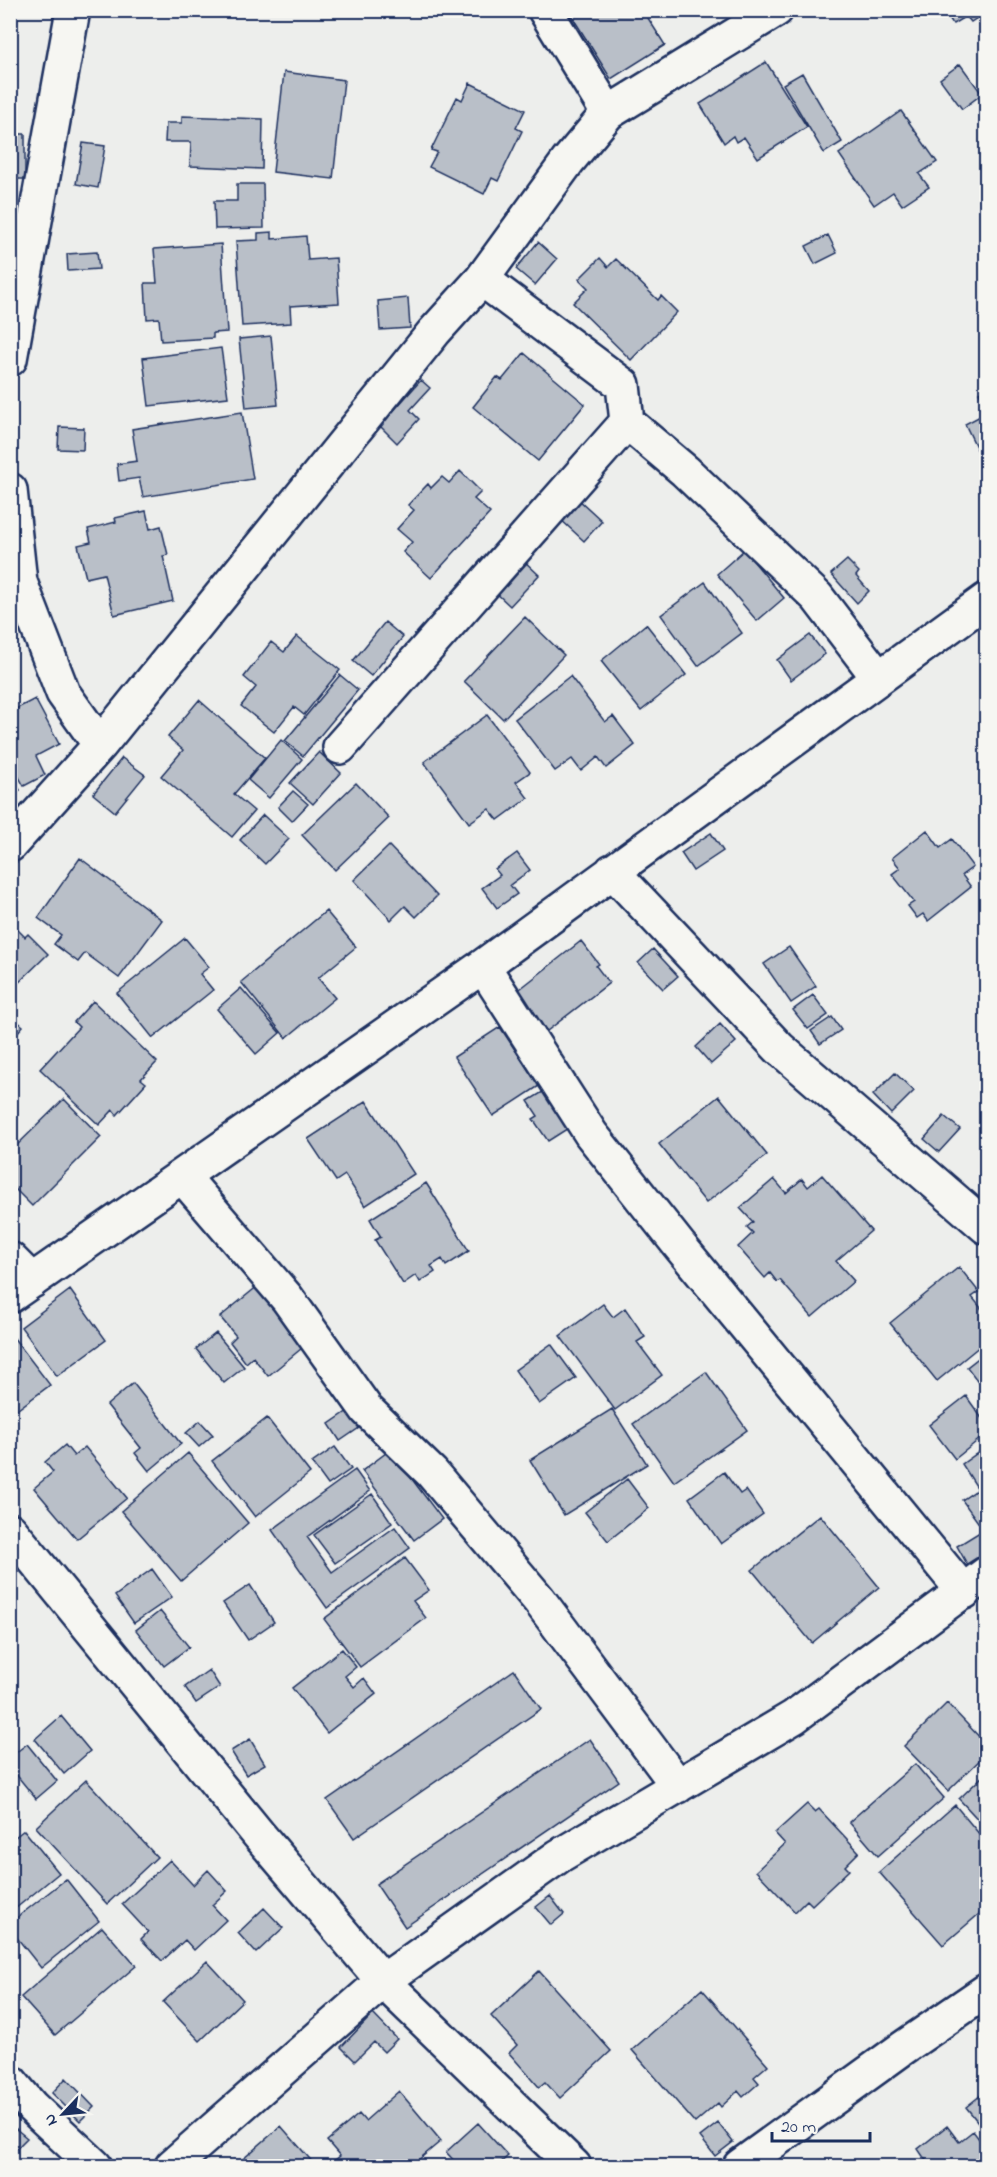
<svg xmlns="http://www.w3.org/2000/svg" width="997" height="2177" font-family="'Indie Flower',sans-serif">
<style>
.building{fill:#b9bfc8;stroke:#1b2f5e;stroke-width:1.5}
.lines{fill:none;stroke-linecap:round;stroke-linejoin:round}
.street-casing{stroke:#1b2f5e;stroke-width:38}
.street{stroke:#f6f6f2;stroke-width:33}
</style>
<rect width="100%" height="100%" fill="#edeeec"/>
<filter id="ink" filterUnits="userSpaceOnUse"><feTurbulence type="fractalNoise" baseFrequency=".0167" numOctaves="2"/><feDisplacementMap in="SourceGraphic" scale="12" xChannelSelector="R" yChannelSelector="G"/><feConvolveMatrix kernelMatrix="1 2 1 2 8 2 1 2 1" color-interpolation-filters="sRGB"/></filter>
<g filter="url(#ink)">
<!-- building -->
<path class="building" d="M568 10H643L665 45 611 79Z
M944 10H986V12L971 22 966 16 953 24Z
M766 62 807 127 758 158 744 137 736 142 733 136 724 143 700 104Z
M960 64 982 94 962 109 940 79Z
M284 72 344 80 333 179 273 172Z
M802 73 842 142 824 153 783 84Z
M470 83 525 110 516 128 522 131 498 181 492 178 484 194 429 167 437 152 431 150 457 97 462 100Z
M901 111 937 162 919 174 929 187 902 205 893 192 874 205 839 154Z
M182 116 263 119 262 169 190 166 191 142H165L166 123H182Z
M10 134H25V179H10Z
M83 143 105 146 98 188 76 184Z
M237 184H263L264 228 215 229 214 201H237Z
M272 232V239L306 236 308 260 336 258 339 303 290 306 291 323 242 326 236 241 258 240V233Z
M828 235 837 253 815 264 806 246Z
M538 242 557 259 535 285 516 269Z
M221 244 227 332 213 333V338L161 341 159 318 147 319 145 283H157L154 249Z
M97 252 99 269 68 271 67 254Z
M600 258 608 267 616 259 658 300 661 296 677 312 631 360 573 303 588 288 579 279Z
M408 298 410 328 380 330 378 301Z
M271 336 278 405 246 408 239 339Z
M221 348 228 397 149 406 143 358Z
M524 353 585 404 538 461 473 407 497 377 502 380Z
M421 380 430 388 410 410 419 419 397 443 380 426Z
M986 388V407L979 392Z
M242 412 253 479 143 497 139 478 119 481 117 464 137 461 132 429Z
M986 413V455L981 457 965 424Z
M59 427 84 428 83 450 58 449Z
M460 471 481 492 474 499 490 513 431 578 403 552 412 542 397 529 414 510 408 505 428 484 431 488 442 477 449 483Z
M577 498 602 521 584 541 559 518Z
M146 511 150 529 161 526 168 555 163 556 173 601 114 615 104 574 86 578 78 545 91 542 88 529 116 522 115 518Z
M744 550 784 598 757 621 717 574Z
M522 559 539 575 510 606 493 590Z
M847 560 859 572 856 576 869 591 857 603 831 574Z
M705 582 742 633 698 666 661 615Z
M525 617 564 655 503 719 464 681Z
M385 622 403 637 371 676 353 661Z
M646 624 686 675 641 711 601 661Z
M810 635 825 654 791 680 777 660Z
M297 636 340 670 304 715 294 707 274 732 241 706 256 687 244 677 271 642 284 652Z
M340 675 358 690 303 756 285 741Z
M570 676 605 722 613 716 635 745 606 768 598 757 581 771 572 759 555 771 515 719Z
M35 699 59 744 36 756 45 775 24 786 10 761V712Z
M199 700 265 758 234 794 254 811 232 837 161 776 183 750 168 737Z
M487 715 530 772 516 782 528 798 498 820 489 809 469 823 424 762Z
M281 740 302 759 269 798 248 780Z
M319 752 341 773 313 804 290 783Z
M122 758 145 775 115 812 93 794Z
M10 775 20 790 10 796Z
M356 783 389 818 335 870 302 835Z
M293 791 308 804 292 821 278 807Z
M263 815 289 839 265 864 240 840Z
M927 830 940 848 952 839 973 867 962 875 971 887 928 921 923 914 917 918 908 906 914 902 892 874 900 868 892 858Z
M711 833 723 851 693 871 681 853Z
M389 846 437 896 416 917 405 906 391 920 354 880Z
M517 853 530 870 510 885 517 894 497 908 482 888 500 875 495 869Z
M80 858 162 920 119 978 85 953 78 962 54 944 61 935 38 918Z
M326 911 356 947 318 978 335 998 286 1038 241 982Z
M10 922 25 937 28 934 48 954 10 991Z
M185 938 209 967 200 974 213 990 153 1038 117 993Z
M581 941 599 964 596 966 609 983 547 1031 516 992Z
M789 947 816 986 791 1003 764 964Z
M653 949 678 976 663 989 638 963Z
M241 988 280 1033 256 1054 217 1009Z
M813 995 828 1015 808 1029 793 1010Z
M93 1001 157 1062 141 1079 146 1083 117 1115 113 1110 99 1125 40 1069 79 1027 74 1022Z
M10 1015 23 1026 10 1041Z
M832 1017 841 1030 820 1044 811 1031Z
M720 1024 736 1042 711 1064 696 1047Z
M500 1027 539 1086 493 1116 454 1057Z
M895 1073 914 1091 891 1114 873 1095Z
M546 1090 570 1127 548 1141 533 1119 538 1116 528 1101Z
M719 1096 767 1155 706 1203 659 1144Z
M64 1099 101 1137 32 1206 10 1184V1152Z
M366 1101 414 1174 365 1206 345 1175 336 1181 308 1139Z
M944 1116 960 1129 939 1152 924 1139Z
M822 1175 871 1231 836 1261 854 1281 812 1317 780 1280 777 1282 770 1273 765 1278 738 1247 753 1233 747 1227 753 1222 740 1208 774 1179 786 1193 802 1179 808 1187Z
M426 1183 469 1251 446 1266 442 1259 431 1266 435 1272 420 1282 416 1275 403 1284 375 1240 381 1237 370 1219Z
M959 1267 979 1292 972 1297 986 1314V1341L937 1381 890 1323Z
M259 1285 307 1344 268 1376 253 1357 246 1363 230 1342 236 1336 220 1317Z
M70 1290 106 1340 57 1376 21 1327Z
M603 1304 613 1317 625 1308 645 1337 637 1342 662 1375 615 1410 560 1336Z
M10 1333 50 1385 10 1415Z
M216 1333 244 1367 224 1383 196 1349Z
M551 1344 576 1378 539 1404 515 1370Z
M986 1352V1392L967 1367Z
M706 1372 747 1430 674 1482 633 1424Z
M133 1383 181 1444 149 1471 135 1453 141 1448 107 1405Z
M966 1396 986 1424V1434L955 1459 929 1425Z
M612 1409 647 1464 564 1515 530 1460Z
M348 1411 359 1428 340 1441 329 1424Z
M267 1418 310 1473 255 1517 212 1461Z
M200 1421 213 1435 199 1447 186 1433Z
M65 1445 74 1456 85 1447 127 1498 77 1539 34 1488 53 1472 45 1462Z
M335 1447 351 1469 328 1485 312 1463Z
M986 1447V1520L980 1525 962 1500 978 1489 962 1464Z
M390 1450 442 1519 414 1540 362 1471Z
M188 1453 248 1523 181 1581 121 1511Z
M355 1470 370 1491 307 1537 332 1572 395 1527 410 1548 327 1608 272 1530Z
M724 1472 740 1494 746 1490 763 1514 721 1544 689 1498Z
M627 1479 649 1508 608 1541 585 1512Z
M372 1494 392 1523 335 1563 314 1535Z
M820 1515 879 1587 812 1643 752 1570Z
M983 1530 986 1535V1552L967 1564 957 1546Z
M405 1558 429 1590 413 1601 426 1618 360 1667 324 1619Z
M152 1569 172 1597 134 1623 115 1596Z
M250 1585 274 1622 248 1640 223 1603Z
M160 1611 189 1647 164 1666 136 1630Z
M342 1649 356 1667 345 1676 354 1687 364 1678 376 1694 327 1733 292 1688Z
M209 1670 220 1687 196 1703 185 1687Z
M514 1670 541 1709 354 1838 327 1800Z
M947 1703 986 1744V1754L948 1791 904 1746Z
M61 1716 90 1751 64 1774 35 1739Z
M250 1739 265 1764 246 1775 231 1751Z
M590 1739 619 1781 405 1927 376 1884Z
M27 1744 57 1781 36 1799 10 1767V1757Z
M915 1764 944 1798 878 1856 849 1822Z
M986 1773V1828L959 1799Z
M86 1780 157 1857 107 1904 36 1827Z
M807 1804 815 1812 819 1809 859 1852 845 1866 849 1870 812 1905 807 1900 795 1912 756 1871 785 1844 775 1833Z
M955 1805 986 1842V1908L943 1945 879 1872Z
M24 1830 59 1873 10 1913V1841Z
M170 1860 193 1885 208 1870 227 1891 212 1905 226 1920 194 1950 185 1940 162 1961 141 1939 148 1932 122 1904Z
M66 1879 99 1921 41 1968 10 1929V1923Z
M550 1896 564 1914 551 1925 536 1907Z
M264 1908 283 1928 256 1953 238 1933Z
M102 1927 136 1966 55 2035 21 1997Z
M207 1961 243 2000 200 2041 163 2002Z
M539 1971 611 2051 560 2098 545 2082 539 2087 509 2053 517 2045 491 2016Z
M702 1989 768 2065 754 2077 759 2083 743 2097 738 2091 721 2107 718 2103 695 2123 632 2050Z
M373 2014 397 2039 384 2052 374 2042 355 2061 341 2047Z
M66 2078 94 2107 80 2121 52 2093Z
M399 2091 441 2141 411 2166H330L329 2165 340 2156 327 2141 359 2114 365 2121Z
M986 2091V2132L966 2107Z
M478 2123 508 2156 497 2166H459L446 2152Z
M718 2123 733 2142 715 2156 700 2137Z
M10 2124 27 2138 10 2155Z
M281 2126 316 2166H235Z
M947 2126 959 2142 973 2131 986 2148V2166H927L929 2165 918 2149Z"/>
<g class="lines">
<defs>
<path id="street" d="M545 10 608 113
M482 279 623 385 627 422 685 471 817 597 878 677
M10 359 73 10
M10 490 20 582 63 693 100 745
M340 747 627 422
M10 845 100 745 434 332 482 279 568 161 608 113 776 10
M612 871 779 1048 986 1227
M483 966 591 1134 679 1245 964 1592
M183 1177 287 1298 367 1410 432 1473 539 1600 678 1786
M10 1259 32 1281
M10 1296 483 966 986 600
M10 1530 259 1835 383 1981 574 2166
M10 2081 31 2106 95 2166
M172 2166 383 1981 559 1856 794 1717 986 1574
M740 2166 903 2048 986 1991"/>
</defs>
<!-- street casing -->
<use href="#street" class="street-casing"/>
<!-- street -->
<use href="#street" class="street"/>
</g>
</g>
<!-- margin -->
<rect width="997" height="2177" fill="none" stroke="#f6f6f2" stroke-width="36"/>
<rect x="18" y="18" width="961" height="2141" fill="none" stroke="#1b2f5e" stroke-width="2" filter="url(#ink)"/>
<!-- north arrow -->
<g transform="translate(63 2114) rotate(244)" stroke="#f6f6f2" stroke-width="4.5" paint-order="stroke">
<path d="M0-4.5L10 22L0 15L-10 22Z" fill="#1b2f5e"/>
<text y="-9" font-size="16" font-weight="bold" text-anchor="middle" fill="#1b2f5e">N</text>
</g>
<!-- scale -->
<path d="M772 2132v9h98v-9" fill="none" stroke="#1b2f5e" stroke-width="3"/>
<text x="781" y="2132" font-size="18" fill="#1b2f5e" stroke="#f6f6f2" stroke-width="4.5" paint-order="stroke">20 m</text>
</svg>
